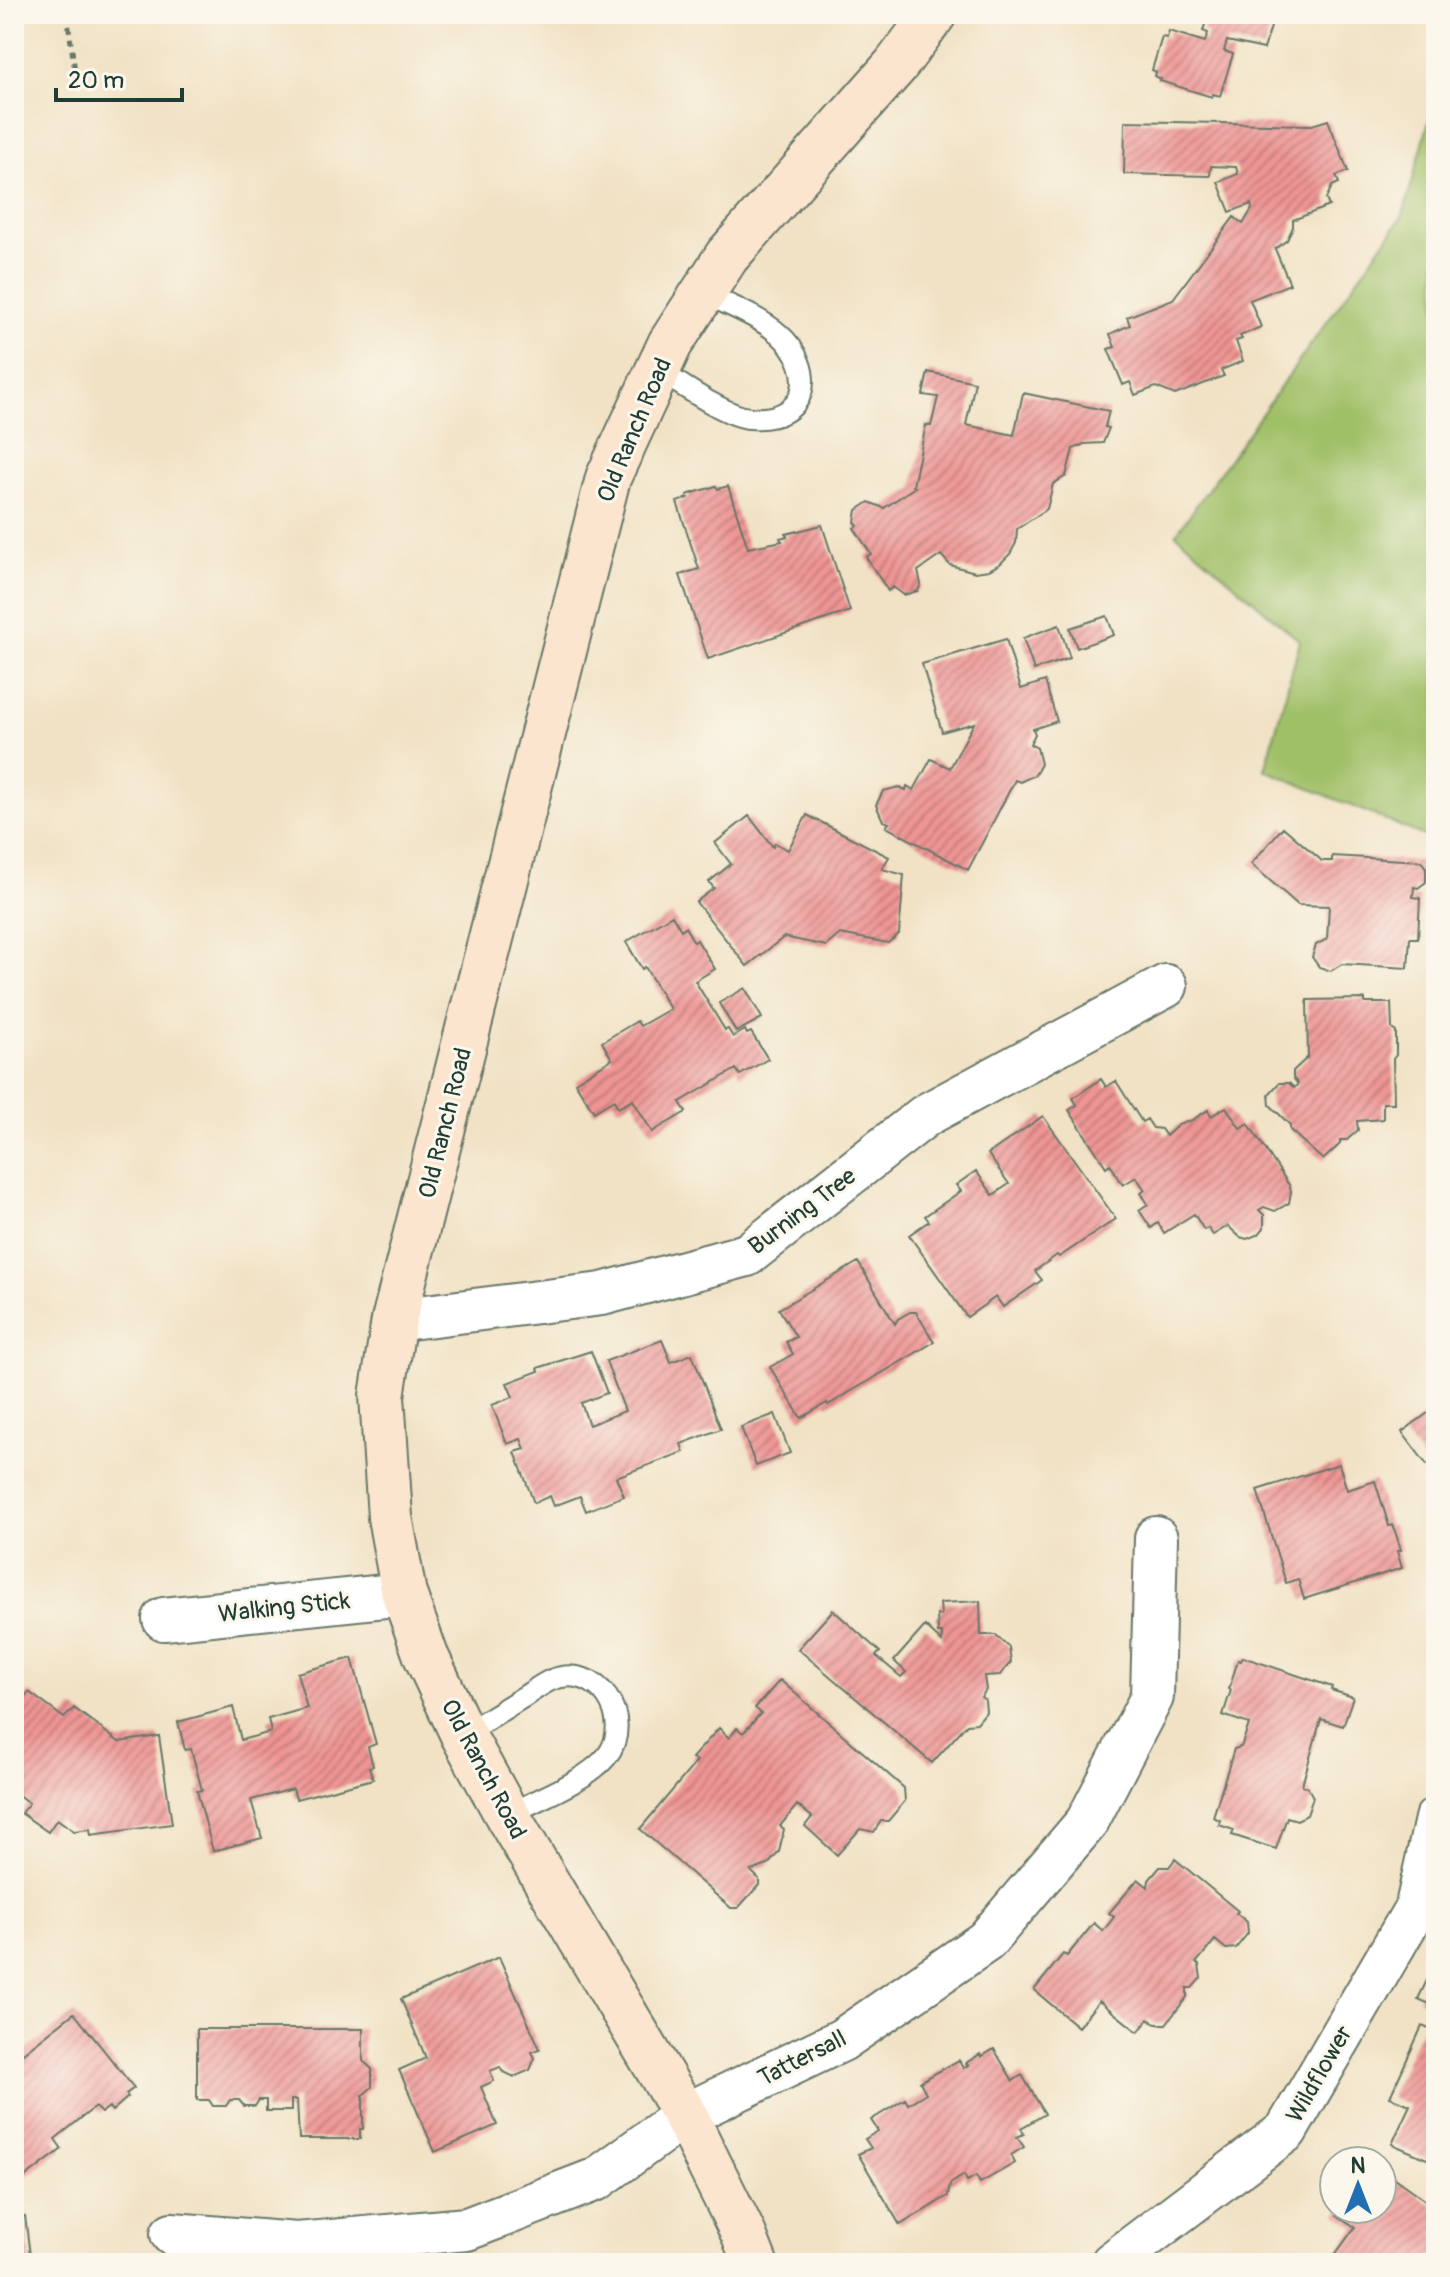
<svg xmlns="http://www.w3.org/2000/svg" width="1450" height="2277" font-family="Pangolin,sans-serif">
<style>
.green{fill:#a0c068;stroke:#607e4e;stroke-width:2}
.building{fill:url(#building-hatch)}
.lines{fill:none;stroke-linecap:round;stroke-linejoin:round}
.lane-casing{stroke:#687767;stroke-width:24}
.street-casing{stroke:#687767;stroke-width:46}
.secondary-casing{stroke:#687767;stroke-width:48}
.path{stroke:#687767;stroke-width:5;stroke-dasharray:6 6;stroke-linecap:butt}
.lane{stroke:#fff;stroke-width:20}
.street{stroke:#fff;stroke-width:42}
.secondary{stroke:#fbe5cf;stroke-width:44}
.labels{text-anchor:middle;stroke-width:6;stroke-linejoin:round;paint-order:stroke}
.street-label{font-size:24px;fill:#1f3d34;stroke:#fbf7ec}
</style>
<defs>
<pattern id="building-hatch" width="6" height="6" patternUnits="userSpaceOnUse" patternTransform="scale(2)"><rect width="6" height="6" fill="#ee9594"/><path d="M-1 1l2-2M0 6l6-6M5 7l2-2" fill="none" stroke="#c07b7a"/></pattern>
</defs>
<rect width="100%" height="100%" fill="#fbf7ec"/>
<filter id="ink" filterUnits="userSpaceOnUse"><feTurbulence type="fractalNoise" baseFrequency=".0125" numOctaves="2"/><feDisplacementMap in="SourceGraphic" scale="16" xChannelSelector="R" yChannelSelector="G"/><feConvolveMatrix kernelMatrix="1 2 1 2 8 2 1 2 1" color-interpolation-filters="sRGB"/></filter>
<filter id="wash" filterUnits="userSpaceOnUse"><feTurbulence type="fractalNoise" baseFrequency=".006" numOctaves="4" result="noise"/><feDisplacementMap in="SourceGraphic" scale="32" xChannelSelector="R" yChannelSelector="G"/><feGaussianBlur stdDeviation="1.8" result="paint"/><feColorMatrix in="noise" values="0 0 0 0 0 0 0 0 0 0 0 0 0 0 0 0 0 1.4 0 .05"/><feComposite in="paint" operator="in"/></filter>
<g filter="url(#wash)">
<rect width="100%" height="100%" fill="#f1e2c5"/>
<!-- green -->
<path class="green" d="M1436 96V841L1265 770 1300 641 1176 534 1403 215Z"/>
<g id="blocks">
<!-- building -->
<path class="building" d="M1208 14H1275L1264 49 1227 41 1224 51 1233 54 1220 96 1213 94 1212 97 1160 81 1161 79 1155 76 1156 72 1152 70 1162 37 1167 38 1169 31 1205 42 1208 33 1203 31Z
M1328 120 1348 171 1336 176 1339 183 1332 186 1326 199 1329 206 1293 220V227L1287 240 1275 249 1290 284 1250 300 1261 327 1240 336 1242 339 1236 341 1243 361 1221 370 1224 376 1175 395 1156 387 1135 395 1130 382 1123 385 1108 349 1115 347 1110 334 1130 325 1127 317 1173 299 1234 217 1243 224 1252 209 1251 204 1230 212 1218 182 1238 174 1236 167 1211 166 1210 176 1124 174 1125 121 1312 125Z
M928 372 975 382 966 425 1014 435 1023 393 1109 411 1105 427 1109 428 1103 443 1084 444 1073 449 1066 476 1053 484 1047 509 1017 529 1016 543 1010 554 1000 564 989 570 975 572 950 565 941 555 918 571 921 584 918 591 904 595 893 587 888 591 866 557 871 554 854 528 858 526 855 522 857 510 869 502 884 508 915 487 913 486 926 425 931 426 938 397 923 395Z
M716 486 718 489 728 486 748 548 782 541 780 538 787 536 786 534 822 525 850 611 708 659 680 575 699 569 677 502 688 498 687 495Z
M1107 616 1114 635 1077 648 1070 628Z
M1059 625 1070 658 1034 670 1023 638Z
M1006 639 1021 689 1045 681 1057 721 1033 729 1035 734 1030 744 1037 748 1041 764 1035 775 1020 782 1015 780 968 870 886 827 889 823 883 821 876 805 883 791 899 787 906 790 907 786 914 790 931 759 950 768 974 723 942 732 922 664Z
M807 815 889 857 882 869 904 875 899 934 888 943 840 934 826 946 784 937 747 966 696 902 714 888 709 882 731 864 715 843 749 816 773 847 775 843 788 850Z
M1283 827 1322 861H1332V856L1421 861 1426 868V882L1418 888 1414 887 1413 897 1420 898 1418 938H1410L1408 968 1342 964 1331 971 1319 967 1312 957 1316 945 1327 939 1329 906 1298 905 1251 864Z
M672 915 681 930 685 927 694 942 697 940 715 969 695 981 725 1030 728 1029 733 1037 745 1030 747 1034 751 1032 768 1059 740 1075 736 1069 680 1102 686 1112 652 1132 633 1100 618 1108 614 1100 594 1112 575 1082 612 1059 602 1042 637 1021 640 1026 670 1009 645 967 642 969 626 942Z
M745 988 762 1018 736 1032 719 1003Z
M1365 999V1003H1391L1392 1029 1396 1032V1055L1393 1059 1394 1103H1383V1119L1357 1121 1358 1130 1347 1140H1340V1144L1323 1160 1290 1130V1125L1270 1105 1269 1094 1279 1083H1289L1294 1088 1298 1084 1293 1078V1071L1308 1057 1307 1000Z
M1101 1079 1106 1087 1116 1081 1142 1122 1147 1119 1153 1128 1161 1129 1166 1136 1178 1125 1192 1120 1208 1110 1211 1116 1226 1107 1240 1128 1248 1123 1289 1185 1291 1191 1289 1203 1275 1211 1264 1207 1259 1210 1264 1215V1228L1259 1234 1247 1239 1240 1237 1228 1226 1213 1235 1208 1228 1204 1230 1194 1214 1164 1233 1158 1223 1151 1228 1139 1210 1148 1204 1141 1193 1145 1190 1136 1177 1123 1185 1110 1164 1106 1167 1069 1110 1077 1105 1073 1098Z
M1043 1116 1116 1219 1059 1257 1057 1255 1035 1271 1042 1280 1003 1307 996 1297 967 1317 909 1235 929 1221 925 1216 961 1191 956 1185 976 1171 993 1195 1009 1184 988 1154Z
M858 1262 895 1324 898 1319 910 1312H916L934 1342 828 1405 827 1403 801 1418 770 1367 793 1354 786 1342 796 1337 779 1309Z
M662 1340 671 1362 692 1354 721 1429 681 1444 684 1452 616 1477 624 1496 586 1511 580 1496 554 1506 550 1496 534 1503 515 1452 525 1449 521 1439 507 1444 492 1405 513 1397 507 1383 539 1371 538 1368 591 1351 607 1393 581 1403 589 1425 625 1411 606 1361Z
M1436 1407V1459L1427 1465 1402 1432Z
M775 1414 790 1453 756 1466 741 1427Z
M1339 1464 1347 1490 1375 1481 1389 1526 1393 1525 1401 1550 1397 1551 1402 1568 1304 1599 1298 1579 1286 1583 1257 1490Z
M980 1601 981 1635H996L1009 1647 1011 1662 1000 1675 984 1676 986 1690 981 1697 985 1700 986 1712 977 1723 967 1724 932 1763 798 1649 833 1610 880 1652 876 1656 901 1677 906 1672 894 1661 925 1626 942 1642V1633H938L937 1615H941L940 1603Z
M1243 1657 1332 1687 1331 1690 1353 1697 1343 1726 1321 1719 1302 1785 1308 1788 1313 1797 1307 1815 1297 1820 1287 1817 1276 1849 1232 1835 1234 1830 1219 1825 1220 1820 1213 1817 1234 1749 1241 1747 1249 1724 1223 1715 1231 1690 1229 1689 1238 1660 1241 1661Z
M352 1658 376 1744 368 1747 373 1766 369 1767 373 1779 296 1799 293 1789 251 1800 262 1838 213 1851 197 1791 202 1790 191 1749 185 1750 178 1722 233 1707 241 1740 271 1732 268 1719 307 1708 297 1673Z
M780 1680 904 1788 905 1801 888 1821H881L874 1832 860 1829 837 1855 805 1826 812 1817 797 1805 780 1826 784 1829 779 1852 768 1865 751 1871 759 1879V1885L738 1908H731L640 1829 697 1761 692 1758 719 1728 729 1738 737 1728 743 1733 761 1713 755 1708Z
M29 1692 64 1718 74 1708 119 1742 159 1736 172 1824 91 1835 90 1829 74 1831 57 1819 48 1832 21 1813 29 1803 14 1792V1708Z
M1175 1859 1238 1911 1236 1913 1247 1922 1248 1933 1236 1948 1226 1949 1215 1940 1196 1963 1199 1965 1201 1978 1192 1988H1187V1997L1166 2024H1156L1149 2019 1138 2032 1099 2001 1078 2027 1034 1990 1063 1954 1067 1956 1094 1923 1103 1931 1114 1917 1109 1913 1138 1879 1148 1887 1149 1880 1160 1867H1169Z
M499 1957 540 2049 532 2052 535 2058 530 2070 514 2077 502 2071 500 2067 490 2071 494 2081 481 2087 497 2125 435 2152 399 2070 426 2058 401 1999Z
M1431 1972 1436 1975V2013L1430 2010 1432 2005 1418 1999Z
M74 2013 134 2088 126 2094 128 2097 112 2111 109 2107 101 2113 95 2107 55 2139 62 2149 14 2186V2060Z
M1422 2026 1436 2032V2163L1392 2144 1410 2105 1390 2097Z
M197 2029H363V2061L372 2069V2087L363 2095V2129H360V2139H299L297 2100H291V2111H266V2100H259L255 2106H244L239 2100H230L226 2106H213L209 2100H197Z
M994 2049 1013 2081 1022 2075 1045 2114 1021 2128 1024 2134 1017 2137 1024 2147 1011 2155 1015 2163 980 2183 976 2176 967 2181 964 2175 950 2184 948 2196 900 2225 858 2154 871 2148 865 2139 878 2131 871 2120 905 2099 908 2104 926 2093 920 2082 959 2060 963 2068 968 2065 966 2063 980 2054 981 2057Z
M1387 2173 1436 2208V2263H1338L1332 2259 1355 2227 1337 2215 1342 2209H1382V2180Z
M25 2216 31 2263H14V2218Z"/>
</g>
</g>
<g filter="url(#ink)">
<use href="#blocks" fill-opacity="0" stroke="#687767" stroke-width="2"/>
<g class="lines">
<defs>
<path id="lane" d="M658 370C679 383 727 417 750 418 810 423 818 369 779 334 758 316 728 305 704 293
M463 1735C483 1722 504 1709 525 1696 533 1691 542 1684 551 1680 598 1661 635 1719 607 1756 587 1781 536 1800 507 1815"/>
<path id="street" d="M394 1320 602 1294 747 1255 926 1115 1166 986
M164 1619 404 1594
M172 2234 297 2244 467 2229 597 2179 685 2115 842 2040 986 1941 1087 1822 1152 1697 1156 1538
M1112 2263 1286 2131 1417 1906 1436 1819"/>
<path id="secondary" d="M755 2263 744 2235 685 2115 507 1815 463 1735 426 1656 404 1594 390 1517 382 1396 394 1320 608 478 670 344 727 256 896 65 934 14"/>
</defs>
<!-- lane casing -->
<use href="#lane" class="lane-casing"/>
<!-- street casing -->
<use href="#street" class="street-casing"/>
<!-- secondary casing -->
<use href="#secondary" class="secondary-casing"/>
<!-- path -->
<path class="path" d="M67 14 76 79"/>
<!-- lane -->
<use href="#lane" class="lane"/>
<!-- street -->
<use href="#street" class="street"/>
<!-- secondary -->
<use href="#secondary" class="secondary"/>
</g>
</g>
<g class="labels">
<!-- street labels -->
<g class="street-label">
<text transform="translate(634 430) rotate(-67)" y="8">Old Ranch Road</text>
<text transform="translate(445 1123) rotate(-76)" y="8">Old Ranch Road</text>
<text transform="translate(802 1211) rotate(-37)" y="8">Burning Tree</text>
<text transform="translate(284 1607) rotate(-6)" y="8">Walking Stick</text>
<text transform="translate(484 1769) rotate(62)" y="8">Old Ranch Road</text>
<text transform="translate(802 2058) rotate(-27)" y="8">Tattersall</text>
<text transform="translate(1319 2074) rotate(-60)" y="8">Wildflower</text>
</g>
</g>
<!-- margin -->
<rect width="1450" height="2277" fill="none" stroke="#fbf7ec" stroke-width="48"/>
<!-- north arrow -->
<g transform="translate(1358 2185)"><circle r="38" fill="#fbf7ec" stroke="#a3ada2" stroke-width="2"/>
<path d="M0-6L14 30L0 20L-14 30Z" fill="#1f6fb2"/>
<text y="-12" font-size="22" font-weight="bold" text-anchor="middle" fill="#1f3d34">N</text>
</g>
<!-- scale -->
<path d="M56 88v12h126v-12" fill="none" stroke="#1f3d34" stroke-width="4"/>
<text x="68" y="88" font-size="24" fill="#1f3d34" stroke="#fbf7ec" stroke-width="6" paint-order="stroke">20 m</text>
</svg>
